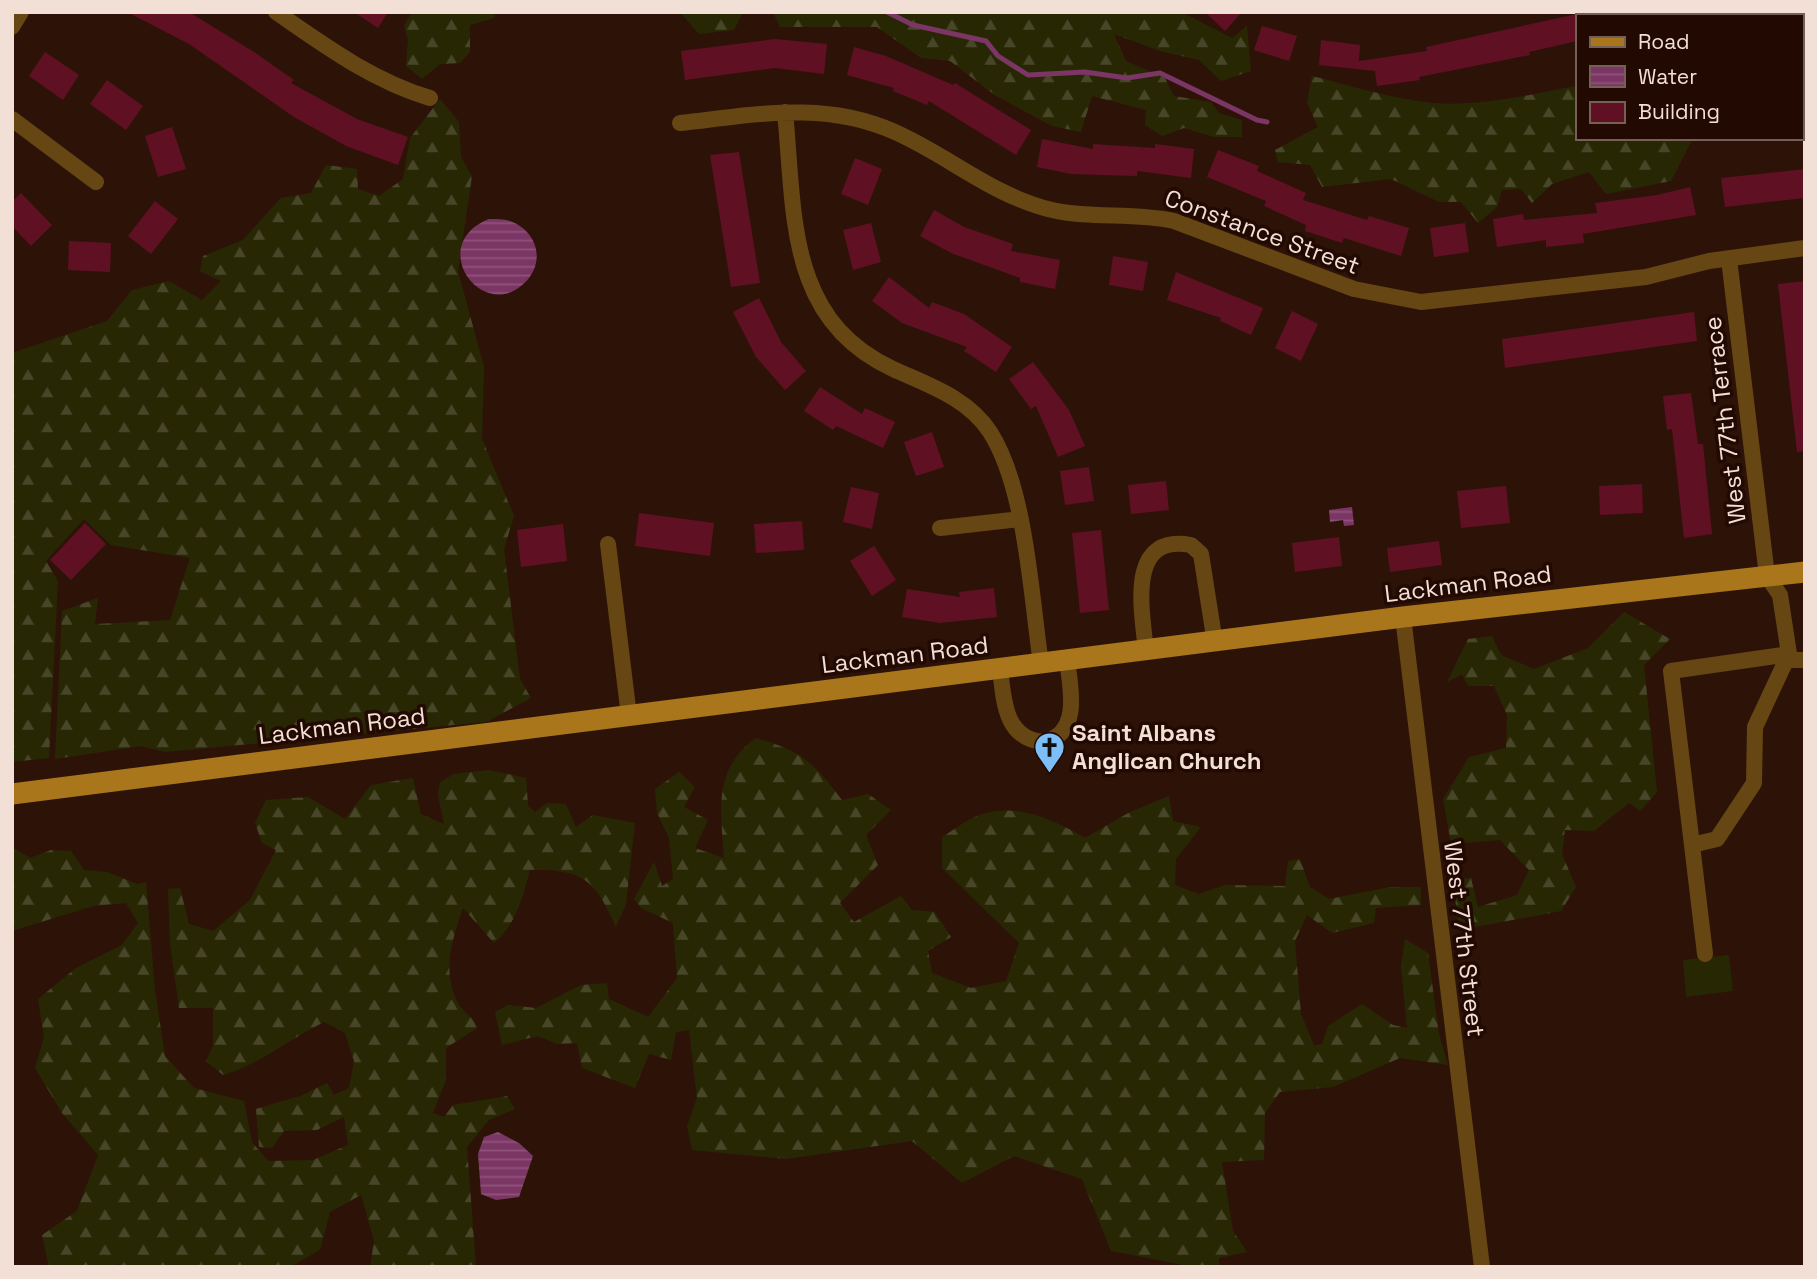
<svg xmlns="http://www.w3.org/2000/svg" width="1817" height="1279" font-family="'Space Grotesk',sans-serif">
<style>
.green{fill:#282704}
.forest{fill:url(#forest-firs)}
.water{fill:url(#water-rules)}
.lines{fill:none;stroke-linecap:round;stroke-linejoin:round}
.stream{stroke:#7b3665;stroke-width:5}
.building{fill:#601023}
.minor{stroke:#664714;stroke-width:16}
.major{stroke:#a9761c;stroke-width:21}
.labels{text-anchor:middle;stroke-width:7;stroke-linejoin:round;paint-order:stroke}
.street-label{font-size:24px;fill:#f2dfd6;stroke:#220901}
.poi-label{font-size:24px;font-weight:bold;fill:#f2dfd6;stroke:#220901;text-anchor:start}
</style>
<defs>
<pattern id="forest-firs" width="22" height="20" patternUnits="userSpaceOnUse" patternTransform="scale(1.75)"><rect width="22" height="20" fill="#282704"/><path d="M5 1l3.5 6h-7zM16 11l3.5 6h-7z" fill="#484628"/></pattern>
<pattern id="water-rules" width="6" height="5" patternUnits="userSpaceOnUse" patternTransform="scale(1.75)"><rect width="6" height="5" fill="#7b3665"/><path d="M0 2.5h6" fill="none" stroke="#8e537a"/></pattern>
</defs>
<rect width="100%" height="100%" fill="#2d1307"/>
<!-- green -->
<path class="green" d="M1729 955 1733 991 1686 997 1683 960Z"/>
<!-- forest -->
<path class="forest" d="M418 12H496L494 18 470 25V52L460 63 440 64 422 79 406 66 408 39 404 26 410 15Z
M680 12H743L734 30 699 34Z
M773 12H1181L1232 38 1247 26 1251 71 1221 81 1199 60 1160 51 1114 34 1126 61 1165 78 1174 96 1211 102 1219 113 1242 120V137H1214L1184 128 1162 136 1145 125 1146 110 1092 96 1081 132 1052 126 996 96 950 61 921 58 877 27H780Z
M1801 47H1805V142L1801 138Z
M1312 76C1352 86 1392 99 1433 103 1481 107 1531 94 1577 86V138H1693L1671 181 1606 194 1589 172 1552 184 1532 203 1521 189 1502 190 1497 207 1478 223 1461 202H1439L1391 179 1322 187 1310 165 1278 162 1275 150 1318 127 1307 103Z
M440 99 459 122 461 157 472 176 458 271 484 367 482 439 514 516 504 549 520 679 531 698 486 722 165 752 141 746 55 759 62 611 98 598 95 624 170 620 190 558 111 545 84 519 46 561 58 581 49 758 12 762V353L107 321 132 290 169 281 202 300 221 281 200 271 203 256 243 240 281 198 311 193 326 165 357 169 358 189 379 196 403 179 410 138Z
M1624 612 1670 639 1644 665 1657 792 1640 811 1629 803 1594 831 1565 830 1562 854 1576 887 1561 911 1459 930 1453 880 1471 878 1478 907 1517 895 1529 870 1500 840 1451 844 1443 799 1469 757 1506 748 1507 715 1494 686H1468L1462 674 1447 682 1468 639 1492 636 1501 655 1534 669 1588 648Z
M756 738C803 752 813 762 842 800L868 794 891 810 866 835 878 865 840 903 854 922 901 896 912 910 935 912 951 937 928 951 932 973 971 988 1006 981 1019 943 942 868V837C954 830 967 819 980 815 1017 802 1054 820 1085 838L1130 812 1169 796 1173 821 1201 827 1176 859 1175 885 1199 894 1225 885 1285 886 1288 861 1300 859 1310 887 1329 899 1390 887H1421V905L1376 908 1374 923 1332 933 1307 915 1295 941 1301 1014 1314 1045 1322 1044 1328 1026 1362 1004 1393 1025 1407 1028 1401 966 1405 939 1428 953 1439 1034 1448 1065 1400 1058 1333 1087 1280 1092 1265 1113 1264 1160 1222 1162 1233 1231 1247 1252 1219 1258V1267H1179V1264L1111 1251 1082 1179 1014 1156 962 1183 912 1141 786 1159 692 1150 687 1126 697 1098 689 1030 676 1032 671 1060 649 1054 635 1088 582 1068 577 1043 557 1044 538 1036 502 1045 495 1012 508 1005 536 1008 581 985 607 983 609 999 648 1017 677 978 673 923 641 908 634 899 654 862 662 886 673 879 669 838 657 813 655 789 679 772 695 787 684 807 708 820 695 848 724 858C721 812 712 769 756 738Z
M489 770 526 778 528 806 535 812 547 803 566 804 576 827 593 815 635 823 626 904 616 927C595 880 584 869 530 870 523 896 516 925 494 943L463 908C452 940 442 970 457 1001 462 1012 473 1016 477 1028L446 1048V1080L433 1113 444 1117 453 1105 507 1096 515 1109 489 1120 467 1147 476 1267H370L374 1241 361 1195 330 1212 320 1250 290 1267H125L118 1264 114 1267H49L42 1235 77 1211 98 1155 62 1113 35 1068 44 1037 38 999 76 968 122 945 138 923 126 903 93 906 12 931V847L30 858 51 850 71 851 84 870 107 872 137 884 146 882 155 990 165 1056 194 1088 244 1101 252 1142 268 1161 313 1160 348 1145 344 1117 317 1130 284 1131 272 1148 259 1147 256 1109 300 1096 327 1083 334 1095 349 1088 354 1061 345 1033 324 1022C290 1039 258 1065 223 1075L206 1061 213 1046V1008H179L170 944 168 889 180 888 189 924 213 931 250 900 276 850 262 843 255 823 266 800 308 797 345 819 371 785 413 778 421 814 444 824 438 795 440 782 454 774Z"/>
<!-- water -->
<path class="water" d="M489 219C495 219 504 219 510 221 535 230 545 257 529 278 486 330 423 245 489 219Z
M1352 507 1354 525 1344 526 1343 520 1330 522 1329 510Z
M498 1132 519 1143 533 1156 519 1197 496 1200 481 1194 478 1154 484 1137Z"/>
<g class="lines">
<!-- stream -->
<path class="stream" d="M887 12 913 25 986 41 998 56 1028 75 1085 72 1127 78 1160 73 1257 120 1267 122"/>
</g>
<!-- building -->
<path class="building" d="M127 12H189L254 52 294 80 291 83 357 119 408 137 398 165 346 146 294 117 189 44Z
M354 12H388L378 28Z
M1205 12H1242L1225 31Z
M1577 14V41L1529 52 1530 55 1419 77 1420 80 1377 86 1375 71 1319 65 1321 40 1360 45 1359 61 1427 51 1426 47Z
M1262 26 1297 36 1289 61 1254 50Z
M775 39 827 44 824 74 775 68 685 80 681 51Z
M854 47 886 56 953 85 955 83 1031 130 1016 155 929 101 927 105 893 91 894 88 847 75Z
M45 52 79 75 63 100 29 76Z
M107 80 143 106 126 130 90 104Z
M172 127 186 169 158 177 145 136Z
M1042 139 1093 149V144L1155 148V144L1194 149 1191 178 1137 171V176L1071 174 1037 167Z
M1218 150 1259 166 1257 171 1306 193 1303 200 1367 220 1369 216 1409 228 1401 256 1344 238 1342 243 1305 231 1306 225 1264 206 1266 201 1207 177Z
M739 152 760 283 731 287 710 155Z
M855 158 882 169 868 205 841 194Z
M1805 169V198L1725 207 1721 178Z
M1690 187 1696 215 1583 234 1584 243 1546 247V240L1497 247 1493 219 1523 214 1524 220 1597 213 1595 203 1657 195Z
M21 193 52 225 31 246 12 226V202Z
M155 201 178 219 151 254 128 236Z
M934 210 964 227 1013 244 1011 251 1060 260 1055 289 1020 282V278L951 253 920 236Z
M871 223 881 262 853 270 843 230Z
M1465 223 1469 252 1434 257 1430 228Z
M69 241 111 243 110 272 68 270Z
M1113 256 1148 262 1143 291 1109 285Z
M1176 272 1263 308 1251 335 1220 321 1221 318 1167 300Z
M889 277 929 308 932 302 964 314 1012 347 996 372 964 351 967 347 902 323 872 301Z
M1805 281V451L1797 452 1778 284Z
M759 298 781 342 806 371 785 390 756 357 733 312Z
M1292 311 1318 324 1301 361 1275 348Z
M1694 312 1697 341 1505 368 1502 339Z
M1033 362 1069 410 1085 446 1058 457 1036 406 1031 409 1009 379Z
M820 387 862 414 865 408 895 422 883 448 836 426 833 430 804 411Z
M1691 393 1698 444H1703L1712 534 1684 538 1672 429 1667 430 1663 396Z
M932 432 944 467 916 476 904 442Z
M1089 467 1094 501 1065 505 1060 471Z
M1166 481 1169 510 1131 514 1128 485Z
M1642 484 1643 513 1600 515 1599 486Z
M1506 486 1510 523 1461 528 1457 491Z
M851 487 879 493 872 529 843 522Z
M639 513 714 523 710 556 635 546Z
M802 521 804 550 756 553 754 524Z
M85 523 106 544 71 580 50 560Z
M563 524 567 561 521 567 517 530Z
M1101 530 1109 610 1080 613 1072 533Z
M1339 537 1342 566 1295 572 1292 543Z
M1439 541 1442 565 1390 572 1387 548Z
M874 546 896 580 872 596 850 561Z
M994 588 997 617 940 623 902 617 907 589 960 597 959 592Z"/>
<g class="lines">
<!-- minor -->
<path class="minor" d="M276 12C325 46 373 81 430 98
M12 27 21 12
M785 112C795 213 786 320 893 369 928 385 968 398 990 432 1026 488 1031 596 1041 664
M12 119 96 182
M680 123C754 115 824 100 895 132 949 156 993 196 1052 210 1091 219 1134 212 1174 221L1354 289 1421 302 1646 277 1709 261 1805 248
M940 528 1020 519
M608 544 629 716
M1403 617 1482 1267
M1146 651C1142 611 1126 533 1191 545L1201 554 1215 643
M1787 660H1805
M1000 669C1004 700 1004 738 1043 742 1081 735 1071 688 1067 661
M1692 845 1671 671 1789 654
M1705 954 1692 845 1717 839 1754 783 1755 727 1789 654 1780 595 1767 576 1729 259"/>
<!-- major -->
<path class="major" d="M12 794 1403 617 1805 572"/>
</g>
<!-- icons -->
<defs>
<symbol id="church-pin" viewBox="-11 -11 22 30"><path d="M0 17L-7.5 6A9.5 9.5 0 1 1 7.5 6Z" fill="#7dbef9" stroke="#220901"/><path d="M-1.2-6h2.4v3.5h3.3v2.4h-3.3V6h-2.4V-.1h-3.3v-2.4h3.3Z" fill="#111"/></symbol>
</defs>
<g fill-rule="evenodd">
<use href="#church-pin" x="1032" y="730" width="35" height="47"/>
</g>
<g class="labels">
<!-- street labels -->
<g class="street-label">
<text transform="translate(1262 232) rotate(20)" y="8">Constance Street</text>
<text transform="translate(1725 420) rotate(-97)" y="8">West 77th Terrace</text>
<text transform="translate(1468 584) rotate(-7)" y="8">Lackman Road</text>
<text transform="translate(905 655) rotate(-7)" y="8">Lackman Road</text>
<text transform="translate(342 726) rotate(-7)" y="8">Lackman Road</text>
<text transform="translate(1464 939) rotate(83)" y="8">West 77th Street</text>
</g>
<!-- poi labels -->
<g class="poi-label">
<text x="1072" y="741">Saint Albans<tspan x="1072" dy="28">Anglican Church</tspan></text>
</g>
</g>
<!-- border -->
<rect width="1817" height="1279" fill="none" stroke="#f2dfd6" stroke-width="28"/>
<!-- legend -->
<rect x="1576" y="14" width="228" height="126" fill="#220901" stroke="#755f56" stroke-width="2"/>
<rect x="1590" y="37" width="35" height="10" fill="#a9761c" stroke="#755f56" stroke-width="2"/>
<text x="1638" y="49" font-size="21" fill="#f2dfd6">Road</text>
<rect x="1590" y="66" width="35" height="21" fill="url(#water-rules)" stroke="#755f56" stroke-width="2"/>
<text x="1638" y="84" font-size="21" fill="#f2dfd6">Water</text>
<rect x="1590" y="102" width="35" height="21" fill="#601023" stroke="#755f56" stroke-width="2"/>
<text x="1638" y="119" font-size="21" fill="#f2dfd6">Building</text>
</svg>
